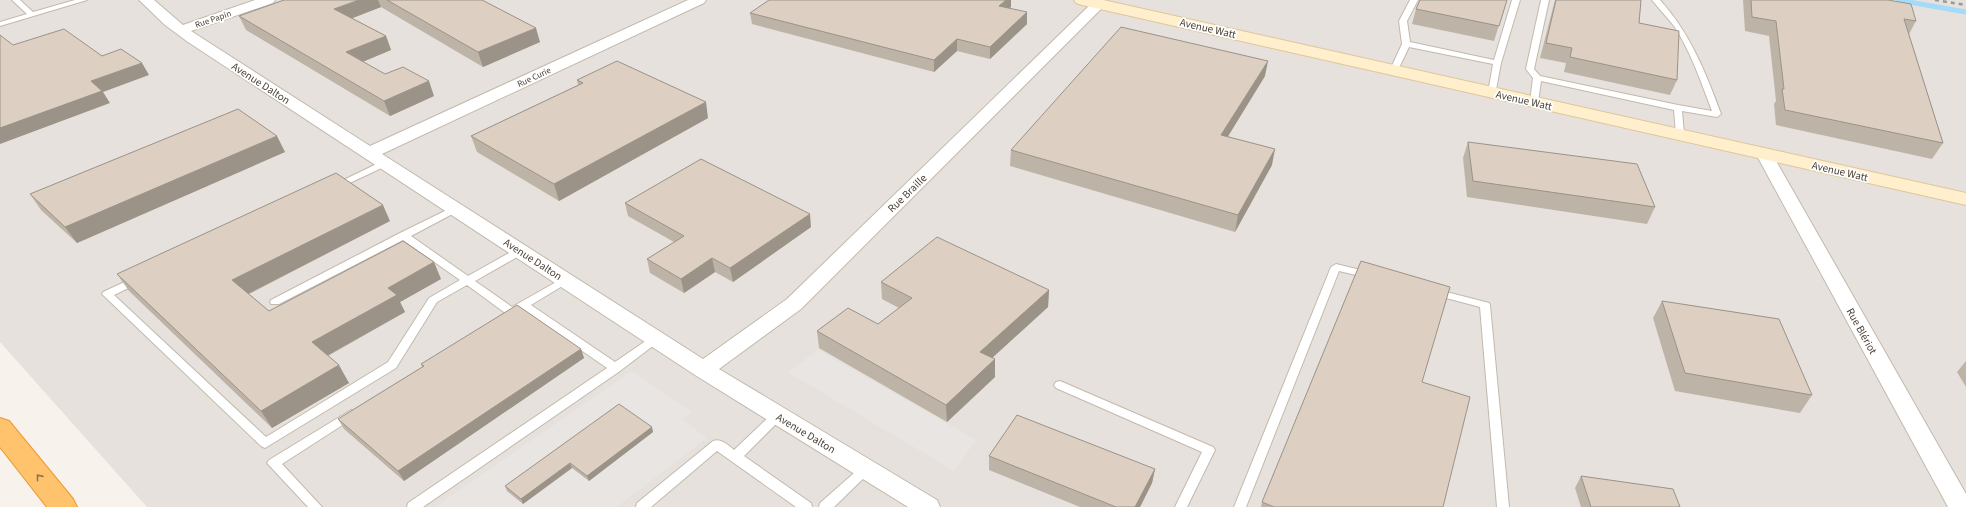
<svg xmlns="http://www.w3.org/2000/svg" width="1966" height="507" font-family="'Source Sans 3',sans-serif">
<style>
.industrial{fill:#e6e1dc}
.parking{fill:#e8e5e2;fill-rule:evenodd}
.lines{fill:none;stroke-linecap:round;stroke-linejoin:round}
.stream{stroke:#a3dcf8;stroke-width:5}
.lane-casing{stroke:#c3b9ac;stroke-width:2}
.street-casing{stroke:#c3b9ac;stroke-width:2}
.secondary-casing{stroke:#dec699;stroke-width:2}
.highway-casing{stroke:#ed982f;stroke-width:2}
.lane{fill:#fff;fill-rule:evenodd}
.street{fill:#fff;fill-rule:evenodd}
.secondary{fill:#ffefcc;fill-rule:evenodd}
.highway{fill:#ffc36d;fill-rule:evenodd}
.rail{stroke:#9a9a9a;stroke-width:2.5;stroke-dasharray:4 4;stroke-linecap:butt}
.wall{fill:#beb3a7}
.shaded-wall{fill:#9b9288}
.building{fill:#ddd0c2;stroke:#9b9288}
.oneway{stroke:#94764d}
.labels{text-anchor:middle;stroke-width:3.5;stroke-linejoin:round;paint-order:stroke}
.far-street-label{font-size:9px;fill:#4c4237;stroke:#fff}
.street-label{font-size:11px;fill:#4c4237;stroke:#fff}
</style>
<rect width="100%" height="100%" fill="#f7f2eb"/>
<!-- industrial -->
<path class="industrial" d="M0 0H1966V507H147L0 342Z"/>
<!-- parking -->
<path class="parking" d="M818 350 976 440 954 471 788 372Z
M632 371 692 412 682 419 707 438 617 507H435ZM620 409 589 481 572 468 523 504Z"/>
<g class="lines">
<!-- stream -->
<path class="stream" d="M1898 0 1966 12"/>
<defs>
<path id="lane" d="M12 0H20L33 12 75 0H87L0 26V22L27 14Z
M1410 0H1418L1407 21 1410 42 1494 60 1512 0H1520L1501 63 1495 95H1492L1488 93 1493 64 1409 47 1397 72H1391L1390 70 1402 44 1399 21Z
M1541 0H1549L1534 69 1540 76 1678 105 1712 111C1701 82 1691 52 1674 26 1667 17 1659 9 1652 0H1660C1690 33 1706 73 1721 114L1717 117 1682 111 1684 134 1680 137 1676 134 1674 110 1541 81 1538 102 1537 104H1531L1530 102 1533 78 1526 69Z
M385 160 388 161 389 163 388 165 339 188H333L331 186Z
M455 206 458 207 460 209 458 211 411 236 468 276 516 249H524L525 251 524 253 475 281 512 307 565 277 569 278 570 280 569 282 531 305 615 362 653 336H661L662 339 620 371 423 507H407L408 503 607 368 523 310 516 315H508L467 285 437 302 396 368 265 448 261 446 102 294 103 292 133 278H141L142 280 141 282 114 295 266 437 388 362 429 298 460 280 403 240 279 304H271L270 302 271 300 400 233Z
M1336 264 1373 273 1374 275 1369 278 1339 271 1246 507H1234L1331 267Z
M1435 289 1489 303 1490 305 1509 507H1497L1480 307 1431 294 1430 292Z
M1060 381 1213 447 1215 450 1187 507H1175L1202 452 1056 388 1054 385 1056 382Z
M351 410 355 411 357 414 355 417 282 464 322 507H308L267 463 269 460Z
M777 412 781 413 783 416 781 419 744 456 811 503 812 507H796L717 451 651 507H636L637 503 713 441C721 438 728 445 734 450L773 413Z
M866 464 870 466 872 469 870 472 834 507H819L820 503 862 466Z"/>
<path id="street" d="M139 0H154L183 25 255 0H275L273 3 191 31 370 146 688 0H706L704 3 382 154 703 359 787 299 1094 1H1104L1106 4 801 309 719 369 937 500 940 507H908L695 375 188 42 165 25Z
M1764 149 1770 150 1772 154 1966 494V507H1948L1756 154 1758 150Z"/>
<path id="secondary" d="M1074 0H1103L1966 193V205L1082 5 1076 3Z"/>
<path id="highway" d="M0 418 9 421 73 499 77 507H47L0 447Z"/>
</defs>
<!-- lane casing -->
<use href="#lane" class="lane-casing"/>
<!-- street casing -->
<use href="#street" class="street-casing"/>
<!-- secondary casing -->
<use href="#secondary" class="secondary-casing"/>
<!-- highway casing -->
<use href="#highway" class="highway-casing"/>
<!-- lane -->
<use href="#lane" class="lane"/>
<!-- street -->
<use href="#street" class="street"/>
<!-- secondary -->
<use href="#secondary" class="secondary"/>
<!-- highway -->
<use href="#highway" class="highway"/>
<!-- rail -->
<path class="rail" d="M1935 0 1966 5"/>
</g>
<!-- wall -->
<path class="wall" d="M284 0H482L540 42 483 67 381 7 352 18 386 36 391 50 363 62 385 74 434 96 390 116 246 30 239 16Z
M1507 0 1494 41 1412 24 1416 9Z
M1555 0H1641L1639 23 1677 80 1670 95 1564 72 1566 63 1540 58Z
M1743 0H1888L1916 21 1909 34 1943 143 1932 159 1776 125 1774 104 1776 101 1769 36 1745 31Z
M1011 7 1009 8 1027 24 990 59 957 51 934 72 752 24 750 13Z
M1265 76 1228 136 1272 165 1235 232 1010 166 1011 150Z
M577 80 708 118 559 201 477 152 471 136 578 85Z
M1468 142 1655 207 1647 224 1467 197 1463 158Z
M285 152 77 243 41 210 30 194Z
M625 203 811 227 733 282 715 272 684 293 650 273 647 259 674 242 628 216Z
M390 221 249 294 269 311 441 279 400 302 405 312 328 356 349 383 272 428 129 291 117 274Z
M881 282 1049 290 1048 307 992 358 995 377 947 422 819 348 817 331 878 324 899 308 882 299Z
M1662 301 1812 395 1800 413 1675 391 1653 318Z
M581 349 584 358 404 481 344 429 338 419 422 367 421 364Z
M1966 361V387L1957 372Z
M1422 382 1443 507H1261L1262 502Z
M653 432 589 481 572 468 523 504 507 491 505 486Z
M989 456 1155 469 1152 483 1140 507H1080L989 470Z
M1581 476 1680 507H1581L1575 488Z"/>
<!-- shaded-wall -->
<path class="shaded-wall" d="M359 0H378L381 7 340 23 334 9Z
M1006 0H1011V7L999 17V6Z
M1027 12V24L990 59V47Z
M536 28 540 42 483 67 478 52Z
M386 36 391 50 352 66 346 52Z
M957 39V51L934 72V60Z
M1268 61 1265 76 1219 151 1221 135Z
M142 63 149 75 103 92 110 103 0 144V128L91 81Z
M429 81 434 96 390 116 384 101Z
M706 102 708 118 559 201 554 184Z
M277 136 285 152 77 243 65 227Z
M1275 149 1272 165 1235 232 1238 215Z
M383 205 390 221 242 297 232 280Z
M810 214 811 227 733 282 730 268Z
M712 258 715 272 684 293 681 279Z
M434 262 441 279 400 302 405 312 321 359 312 342 388 288Z
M1049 290 1048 307 980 369V352Z
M581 349 584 358 404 481 398 471Z
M995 359V377L947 422 946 405Z
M339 365 349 383 272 428 261 411Z
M652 427 653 432 589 481 587 476Z
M570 463 572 468 523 504 521 499Z
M1155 469 1152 483 1140 507H1135Z"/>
<!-- building -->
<path class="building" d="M284 0H359L334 9 386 36 346 52 385 74 403 67 429 81 384 101 239 16Z
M387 0H482L536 28 478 52Z
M769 0H1006L999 6 1027 12 990 47 957 39 934 60 750 13Z
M1420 0H1507L1499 26 1416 9Z
M1556 0H1641L1639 23 1679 31 1677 80 1570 57 1572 48 1546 43Z
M1751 0H1888L1911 4 1916 21 1904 19 1943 143 1785 110 1782 89H1784L1776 21 1752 17Z
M1121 27 1268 61 1221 135 1275 149 1238 215 1011 150Z
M64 29 102 56 121 49 142 63 91 81 102 91 0 128V35L13 45Z
M617 61 706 102 554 184 471 136 583 83 577 80Z
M238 109 277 136 65 227 30 194Z
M1468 142 1637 164 1655 207 1473 181Z
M701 159 810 214 730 268 712 258 681 279 647 259 684 236 625 203Z
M336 173 383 205 232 280 269 311 403 241 434 262 388 288 397 295 312 342 339 365 261 411 117 274Z
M937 237 1049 290 980 352 995 359 946 405 817 331 848 308 878 324 912 298 881 282Z
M1361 261 1450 287 1422 382 1470 397 1443 507H1274L1262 502Z
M1662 301 1779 319 1812 395 1685 373Z
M517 305 581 349 398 471 338 419 424 366 421 364Z
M619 404 652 427 587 476 570 463 521 499 505 486Z
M1017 415 1155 469 1135 507H1116L989 456Z
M1581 476 1673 489 1680 507H1591Z"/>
<!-- one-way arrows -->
<defs><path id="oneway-chevron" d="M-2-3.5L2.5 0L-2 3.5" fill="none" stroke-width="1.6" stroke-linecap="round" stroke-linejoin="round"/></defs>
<use class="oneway" href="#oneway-chevron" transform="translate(39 477) rotate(-129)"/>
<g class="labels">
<!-- far-street labels -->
<g class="far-street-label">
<text transform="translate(213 19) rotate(-19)" y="3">Rue Papin</text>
<text transform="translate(534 77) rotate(-25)" y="3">Rue Curie</text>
</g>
<!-- street labels -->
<g class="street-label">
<text transform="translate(1208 28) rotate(13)" y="4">Avenue Watt</text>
<text transform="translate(261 83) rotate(33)" y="4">Avenue Dalton</text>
<text transform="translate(1524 100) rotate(13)" y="4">Avenue Watt</text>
<text transform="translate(1840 171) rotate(13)" y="4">Avenue Watt</text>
<text transform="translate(907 193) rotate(-44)" y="4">Rue Braille</text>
<text transform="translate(533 259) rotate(33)" y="4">Avenue Dalton</text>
<text transform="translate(1862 331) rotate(61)" y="4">Rue Blériot</text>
<text transform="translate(806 433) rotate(31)" y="4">Avenue Dalton</text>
</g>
</g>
</svg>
